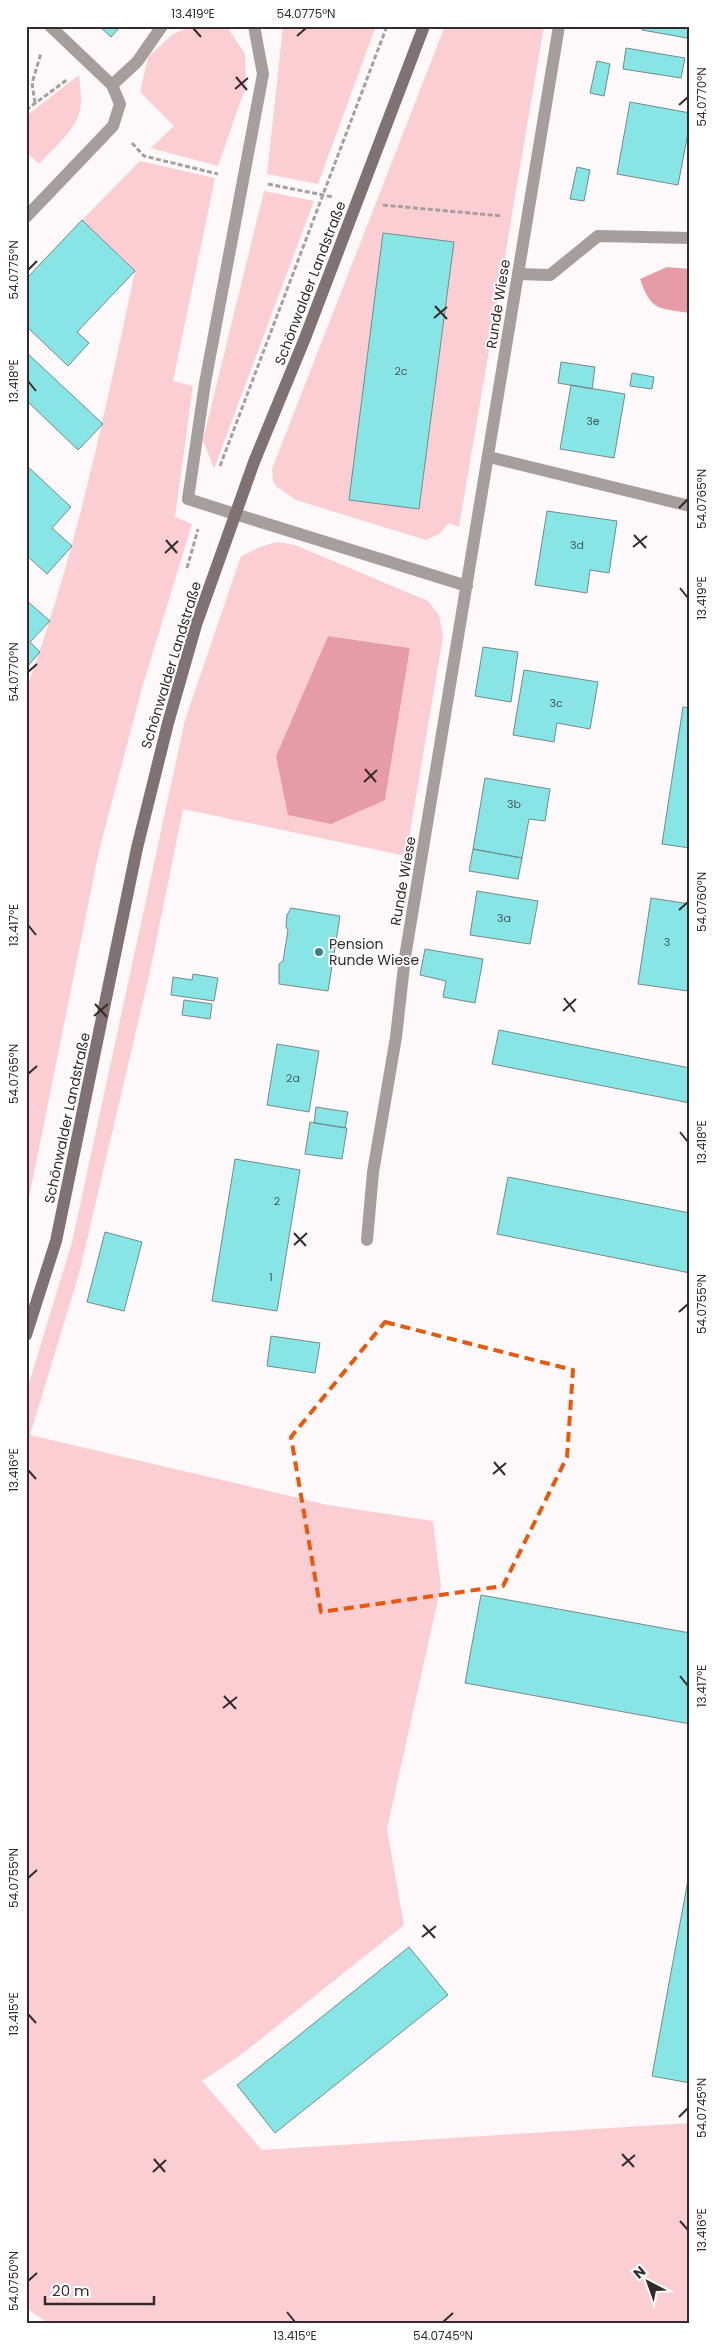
<svg xmlns="http://www.w3.org/2000/svg" width="716" height="2349" font-family="Poppins,sans-serif">
<style>
.green{fill:#fbced4;fill-rule:evenodd}
.water{fill:#e69ca7}
.building{fill:#88e5e5;stroke:#758a8a}
.lines{fill:none;stroke-linecap:round;stroke-linejoin:round}
.path{stroke:#a59fa0;stroke-width:3;stroke-dasharray:5 2.5;stroke-linecap:butt}
.lane{stroke:#a69d9e;stroke-width:12}
.street{stroke:#a69d9e;stroke-width:12}
.secondary{stroke:#7f7273;stroke-width:12}
.marked{fill:none;stroke:#e8590c;stroke-width:4;stroke-dasharray:10 6;stroke-linejoin:round}
.ticks{fill:none;stroke:#332b2c;stroke-width:2}
.poi-dot{fill:#3b8383;stroke:#fff;stroke-width:2}
.labels{text-anchor:middle;stroke-width:4;stroke-linejoin:round;paint-order:stroke}
.number-label{font-size:11px;fill:#485a5a}
.street-label{font-size:14px;fill:#332b2c;stroke:#fff}
.poi-label{font-size:14px;fill:#332b2c;stroke:#fff;text-anchor:start}
.neatline{fill:none;stroke:#332b2c;stroke-width:2}
.ticks-label{font-size:12px;text-anchor:middle;fill:#332b2c}
</style>
<rect width="100%" height="100%" fill="#fdf8f9"/>
<!-- green -->
<path class="green" d="M193 26 228 28 245 54 246 86 218 166 151 148 174 126 140 92 148 57 173 34Z
M283 26H376L318 184 267 174Z
M445 26H544L459 527 449 523 439 534 426 540 296 500 276 486 273 481 272 469ZM383 233 454 242 419 509 350 500Z
M79 75C80 88 83 102 79 114 74 131 51 151 39 164L26 152V116Z
M140 161 215 178 173 381 193 386 175 517 192 524 142 688 99 851 26 1213V690C76 554 105 412 135 271L82 220Z
M264 191 314 201 214 469 203 440Z
M277 542 295 545 428 601 439 615 443 637 406 856 183 809 150 972 79 1274 30 1435 328 1505 433 1521 441 1586 387 1829 404 1925 242 2054 202 2081 262 2150 690 2123V2323H48L26 2308V1393L72 1242 185 720 241 556 263 546ZM328 636 410 648 385 800 276 756Z"/>
<!-- water -->
<path class="water" d="M667 267 690 269V313C658 308 651 311 640 279Z
M328 636 410 648 385 800 331 824 288 815 276 756Z"/>
<!-- building -->
<path class="building" d="M99 26H121L111 37Z
M642 26H689L687 38 642 30Z
M626 48 685 58 681 78 623 69Z
M597 61 610 64 604 96 590 93Z
M630 102 690 113V123L678 185 617 174Z
M577 167 590 170 584 201 570 199Z
M82 220 135 271 77 332 89 343 68 366 26 326V279Z
M383 233 454 242 419 509 349 500Z
M26 352 103 424 78 450 26 400Z
M561 362 595 367 592 389 558 383Z
M632 373 654 377 652 389 630 386Z
M571 385 625 394 614 458 560 449Z
M26 465 71 507 52 528 72 546 47 574 26 555Z
M547 511 617 521 609 573 590 570 587 593 535 585Z
M26 600 50 621 30 642 40 652 26 668Z
M483 647 518 652 511 702 475 696Z
M524 670 598 682 590 729 557 723 554 742 513 735Z
M683 707 690 708V848L662 844Z
M485 778 550 789 545 821 529 819 522 858 473 849Z
M473 849 522 858 518 879 469 871Z
M477 891 538 901 530 944 470 935Z
M651 898 690 904 688 991 638 984Z
M291 908 340 916 328 991 279 984V964L283 961 288 930 286 927 287 915Z
M425 949 483 959 475 1003 443 997 446 981 420 975Z
M193 974 218 978 214 1001 171 995 173 977 192 980Z
M184 1000 212 1004 210 1019 182 1015Z
M499 1030 690 1068V1103L492 1064Z
M277 1044 319 1051 309 1112 267 1105Z
M316 1107 348 1112 345 1128 314 1123Z
M310 1122 347 1128 342 1159 305 1154Z
M235 1159 300 1170 277 1311 212 1301Z
M508 1177 690 1213V1273L497 1234Z
M105 1232 142 1242 124 1311 87 1302Z
M271 1336 320 1343 315 1373 267 1366Z
M481 1595 690 1633V1724L465 1683Z
M690 1869V2083L652 2076Z
M409 1947 448 1995 275 2133 237 2085Z"/>
<g class="lines">
<!-- path -->
<path class="path" d="M35 103 32 83 41 53
M26 110 68 79
M132 143 144 156 218 174
M268 184 333 197
M383 205 502 216
M220 466 387 26
M187 568 198 529"/>
<!-- lane -->
<path class="lane" d="M112 85 137 62 162 26
M518 274 550 275 598 236 690 238
M489 457 690 506
M235 514 188 499 205 383 263 74 254 26"/>
<!-- street -->
<path class="street" d="M26 217 113 126 120 104 112 85 50 26
M235 514 467 586
M367 1240 373 1172 396 1037 405 957 559 26"/>
<!-- secondary -->
<path class="secondary" d="M26 1335 56 1241 137 848 168 723 196 625 254 462 305 338 424 26"/>
</g>
<!-- marked area -->
<path class="marked" d="M385 1322 573 1370 567 1457 503 1586 321 1612 291 1437Z"/>
<!-- ticks -->
<path class="ticks" d="M193 28 201 37M297 36 306 28M236 77 247 90M235 89 248 78M679 105 688 97M28 270 37 261M435 306 447 319M434 318 447 307M28 381 36 391M679 508 688 499M634 535 646 548M166 540 177 553M633 547 647 536M165 553 178 541M680 588 688 598M28 672 37 664M365 769 376 782M364 782 377 770M679 910 688 902M28 925 36 935M564 998 575 1012M95 1004 107 1017M563 1011 576 999M94 1016 108 1004M28 1074 37 1066M680 1132 688 1142M294 1233 306 1246M294 1245 307 1233M679 1312 688 1304M494 1462 505 1475M28 1470 36 1479M493 1474 506 1463M680 1676 688 1686M224 1696 236 1709M223 1708 237 1697M28 1878 37 1870M423 1925 435 1938M422 1937 436 1926M28 2014 36 2023M679 2117 688 2108M622 2154 634 2167M154 2159 165 2172M622 2166 635 2155M153 2172 166 2160M680 2221 688 2230M28 2281 37 2273M287 2312 295 2322M443 2322 453 2313"/>
<!-- markers -->
<circle class="poi-dot" cx="319" cy="952" r="5"/>
<g class="labels">
<!-- number labels -->
<g class="number-label">
<text x="401" y="375">2c</text>
<text x="593" y="425">3e</text>
<text x="577" y="549">3d</text>
<text x="556" y="707">3c</text>
<text x="514" y="808">3b</text>
<text x="504" y="922">3a</text>
<text x="667" y="946">3</text>
<text x="293" y="1082">2a</text>
<text x="277" y="1205">2</text>
<text x="271" y="1281">1</text>
</g>
<!-- street labels -->
<g class="street-label">
<text transform="translate(310 283) rotate(-69)" y="5">Schönwalder Landstraße</text>
<text transform="translate(498 304) rotate(-81)" y="5">Runde Wiese</text>
<text transform="translate(171 665) rotate(-73)" y="5">Schönwalder Landstraße</text>
<text transform="translate(403 881) rotate(-80)" y="5">Runde Wiese</text>
<text transform="translate(67 1118) rotate(-78)" y="5">Schönwalder Landstraße</text>
</g>
<!-- poi labels -->
<g class="poi-label">
<text x="329" y="949">Pension<tspan x="329" dy="16">Runde Wiese</tspan></text>
</g>
</g>
<!-- border -->
<rect width="716" height="2349" fill="none" stroke="#ffffff" stroke-width="55"/>
<!-- north arrow -->
<g transform="translate(648 2282) rotate(319)" stroke="#ffffff" stroke-width="4" paint-order="stroke">
<path d="M0-4L9 19L0 12L-9 19Z" fill="#332b2c"/>
<text y="-8" font-size="14" font-weight="bold" text-anchor="middle" fill="#332b2c">N</text>
</g>
<!-- scale -->
<path d="M45 2296v8h109v-8" fill="none" stroke="#332b2c" stroke-width="2.5"/>
<text x="52" y="2296" font-size="15" fill="#332b2c" stroke="#ffffff" stroke-width="4" paint-order="stroke">20 m</text>
<rect x="28" y="28" width="660" height="2294" class="neatline"/>
<g class="ticks-label">
<text x="193" y="18">13.419°E</text>
<text x="306" y="18">54.0775°N</text>
<text transform="translate(702 97) rotate(-90)" y="4">54.0770°N</text>
<text transform="translate(14 270) rotate(-90)" y="4">54.0775°N</text>
<text transform="translate(14 381) rotate(-90)" y="4">13.418°E</text>
<text transform="translate(702 499) rotate(-90)" y="4">54.0765°N</text>
<text transform="translate(702 598) rotate(-90)" y="4">13.419°E</text>
<text transform="translate(14 672) rotate(-90)" y="4">54.0770°N</text>
<text transform="translate(702 902) rotate(-90)" y="4">54.0760°N</text>
<text transform="translate(14 925) rotate(-90)" y="4">13.417°E</text>
<text transform="translate(14 1074) rotate(-90)" y="4">54.0765°N</text>
<text transform="translate(702 1142) rotate(-90)" y="4">13.418°E</text>
<text transform="translate(702 1304) rotate(-90)" y="4">54.0755°N</text>
<text transform="translate(14 1470) rotate(-90)" y="4">13.416°E</text>
<text transform="translate(702 1686) rotate(-90)" y="4">13.417°E</text>
<text transform="translate(14 1878) rotate(-90)" y="4">54.0755°N</text>
<text transform="translate(14 2014) rotate(-90)" y="4">13.415°E</text>
<text transform="translate(702 2108) rotate(-90)" y="4">54.0745°N</text>
<text transform="translate(702 2230) rotate(-90)" y="4">13.416°E</text>
<text transform="translate(14 2281) rotate(-90)" y="4">54.0750°N</text>
<text x="295" y="2340">13.415°E</text>
<text x="443" y="2340">54.0745°N</text>
</g>
</svg>
